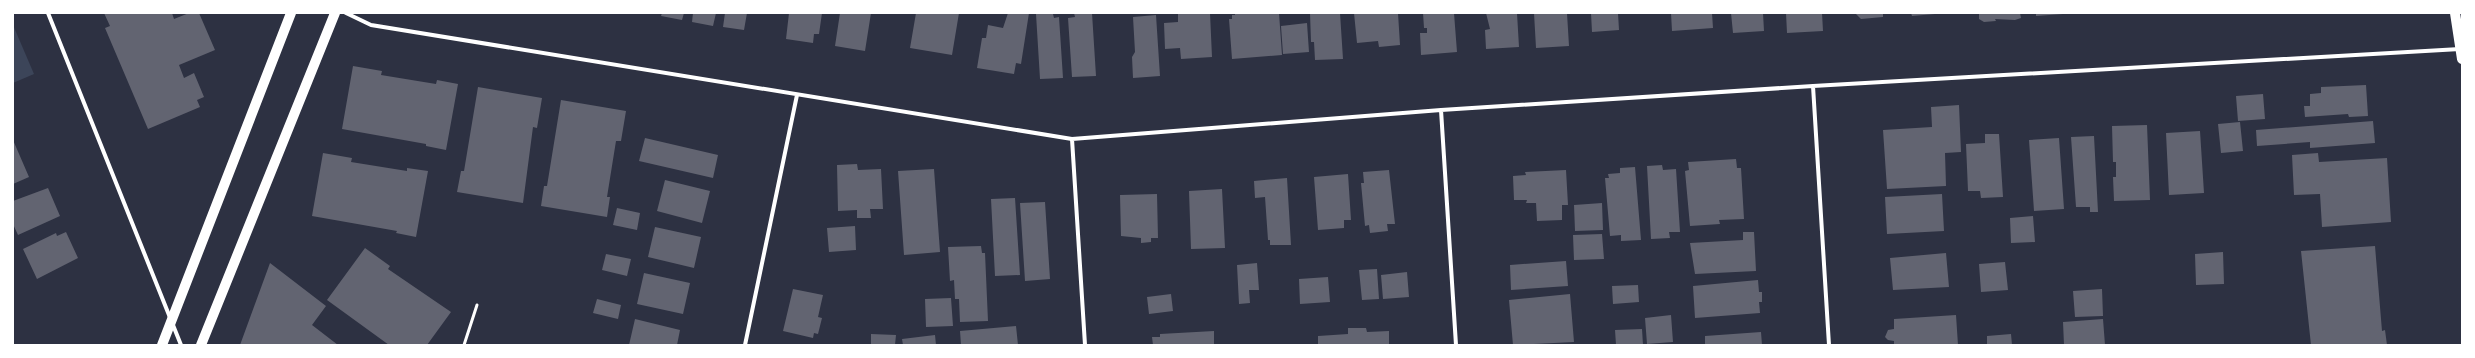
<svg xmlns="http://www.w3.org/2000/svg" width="2475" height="358" font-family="Lato,sans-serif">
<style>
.green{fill:#3c4559}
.building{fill:#626471}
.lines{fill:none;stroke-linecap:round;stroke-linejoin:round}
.service{stroke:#fff;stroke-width:3}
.minor{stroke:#fff;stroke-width:4}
.primary{stroke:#fff;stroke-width:10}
</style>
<rect width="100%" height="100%" fill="#2d3142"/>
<!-- green -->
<path class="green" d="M13 25 34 74 13 83Z"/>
<!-- building -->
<path class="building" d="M104 13H172L174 19 189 13H199L215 50 179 65 184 78 194 73 204 97 197 100 200 107 148 129 105 28 110 26Z
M662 13H684L682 20 661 16Z
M693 13H716L713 26 692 22Z
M725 13H747L744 30 723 27Z
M789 13H822L819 34H814L813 43 786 39Z
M840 13H871L865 51 835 46Z
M916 13H959L952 55 910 48Z
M1008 13H1029L1021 64 1016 63 1014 74 977 68 982 38H986L988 25 1003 28Z
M1074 13H1092L1096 76 1072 77 1068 18 1075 17Z
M1178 13H1210L1212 57 1181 59 1180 48 1165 49 1164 23 1178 22Z
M1235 13H1279L1282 55 1232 59 1229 19H1232V15H1235Z
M1310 13H1340L1343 59 1315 60 1314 42H1311Z
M1354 13H1398L1400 45 1379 47 1378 41 1357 43Z
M1423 13H1454L1457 52 1421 55 1420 33H1427V28H1424Z
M1486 13H1517L1519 47 1486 49 1485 30 1490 29Z
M1534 13H1567L1569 46 1536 48Z
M1591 13H1618L1619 30 1592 32Z
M1671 13H1712L1713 28 1672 31Z
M1731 13H1763L1764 31 1733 33Z
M1786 13H1822L1823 31 1787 33Z
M1855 13H1883V17L1861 19Z
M1911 13H1935V14L1912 16Z
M1979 13H2020L2021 18 2015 20 1995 19 1996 21 1984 22 1979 19Z
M2036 13H2063V14L2036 16Z
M1036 14H1053L1054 18 1059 17 1063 78 1040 79Z
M1156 15 1160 76 1133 78 1132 57 1135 52 1133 17Z
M1307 23 1309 52 1283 54 1281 26Z
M353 66 382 71 381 75 436 84 437 80 458 84 446 150 426 146V144L342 129Z
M2366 85 2368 116 2349 117 2348 114 2305 117 2304 106H2310V94L2321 93V87Z
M478 87 542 98 537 128 533 127 523 203 457 192 461 171H464Z
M2263 94 2265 119 2238 121 2236 96Z
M561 100 626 111 621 141H616L607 197H610L607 217 541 206 544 186H547Z
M1959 105 1961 152 1945 153 1946 186 1887 189 1883 130 1932 127 1931 107Z
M2373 121 2375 143 2310 148V142L2257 146 2256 130Z
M2240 122 2243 151 2221 153 2218 124Z
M2147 125 2150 200 2114 201 2113 177H2116V162H2113L2112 126Z
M2200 131 2204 193 2169 195 2166 133Z
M1985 134H1999L2003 197 1981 198 1980 191H1968L1966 144 1985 143Z
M2094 136 2098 212H2090V207H2076L2071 137Z
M645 138 718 155 713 178 639 161Z
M2059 138 2064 209 2034 211 2029 140Z
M13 140 29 177 13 184Z
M323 153 352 158 351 162 407 171V168L428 171 416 237 396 233 397 231 312 216Z
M2318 153 2319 162 2387 158 2391 222 2322 227 2320 194 2294 195 2292 155Z
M1736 159 1737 168H1741L1744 219 1719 220 1720 224 1690 226 1685 171 1689 170 1688 162Z
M857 164 858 170 881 169 883 209H870L871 218H857V210L838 211 837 165Z
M1662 165 1663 170 1676 169 1680 232H1669L1670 238 1651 239 1647 166Z
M1635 167 1641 240 1621 241V235L1610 236 1605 178H1609L1608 174 1620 173V168Z
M934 169 940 252 904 255 898 171Z
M1389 170 1395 224H1387L1388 231 1370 233 1369 225 1365 226 1361 183H1364L1363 172Z
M1566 170 1568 205H1562V220L1537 221 1536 203H1526L1527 200H1514L1513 176 1526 175 1525 172Z
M1348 174 1351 220H1344V228L1318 230 1314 177Z
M1287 178 1291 245H1270V240H1268L1265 197 1255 198 1254 181Z
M665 180 710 191 702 223 657 211Z
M48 188 60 216 18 235 13 224V201Z
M1222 189 1225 248 1191 249 1189 191Z
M1157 194 1158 238H1151V242L1141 243V238L1121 236 1120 195Z
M1942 194 1944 231 1887 234 1885 197Z
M1015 198 1020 275 995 276 991 199Z
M1045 202 1050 279 1025 281 1020 203Z
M1602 203 1603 230 1575 231 1574 205Z
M617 208 640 213 637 230 613 225Z
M2033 216 2035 242 2011 243 2010 218Z
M855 226 856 250 829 252 827 228Z
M655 227 701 237 694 268 648 257Z
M66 232 78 258 37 279 23 249 56 233 57 236Z
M1743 232H1754L1756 271 1695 274 1690 243 1743 240Z
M1602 234 1604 259 1574 260 1573 235Z
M981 246 982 253H985L988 321 960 322 959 299H955L954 280 950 281 948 247Z
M2375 246 2382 331 2385 330 2387 345H2311L2301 251Z
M365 248 390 266 388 269 451 312 427 345H389L327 300Z
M2223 252 2224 284 2196 285 2195 254Z
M1946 253 1949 287 1893 290 1890 258Z
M606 254 631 259 627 276 602 270Z
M1566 261 1568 286 1511 290 1510 265Z
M2005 262 2008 290 1981 292 1979 264Z
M270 263 326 306 312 325 338 345H240Z
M1257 263 1259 290H1249L1250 303 1239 304 1237 265Z
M1377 269 1379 299 1362 300 1359 270Z
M1407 272 1409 297 1383 299 1381 275Z
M644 273 690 283 683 314 637 304Z
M1328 277 1330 302 1300 304 1299 279Z
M1758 280 1759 292H1762V302H1759L1760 313 1695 318 1693 286Z
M1638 285 1639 302 1613 304 1612 286Z
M793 289 823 295 818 317 822 318 818 334 814 333 813 338 783 331Z
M2102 289 2103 316 2075 317 2073 291Z
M1171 294 1173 311 1149 314 1147 297Z
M1570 294 1574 342 1513 345 1509 300Z
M951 298 953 326 926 327 925 299Z
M597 299 621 305 618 319 593 313Z
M1671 315 1673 342 1647 344 1645 318Z
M1956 315 1958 345H1894V341L1888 340 1885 337 1888 330 1894 329V319Z
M635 319 680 330 677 345H629Z
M2103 319 2105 345H2064L2063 322Z
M1016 326 1018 345H961L960 331Z
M1348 328H1366L1367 332 1389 331V345H1318V336L1348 334Z
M1642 329 1643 345H1616L1615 330Z
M1214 331V345H1153L1152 337H1160V334Z
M1761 332 1762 345H1705V336Z
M871 334 896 335 895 345H871Z
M2011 334 2012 345H1987V336Z
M935 335 936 345H903L902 339Z"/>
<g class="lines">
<!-- service -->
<path class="service" d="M464 345 477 305"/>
<!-- minor -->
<path class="minor" d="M48 13 181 345
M346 13 371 25 1072 139 1441 110 1813 86 2460 49
M1813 86 1829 345
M1441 110 1456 345
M1072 139 1085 345
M745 345 797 95"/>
<!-- primary -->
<path class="primary" d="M2455 13 2462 59
M162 345 291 13
M201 345 335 13"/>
</g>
<!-- border -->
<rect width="2475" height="358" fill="none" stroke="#ffffff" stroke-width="28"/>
</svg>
